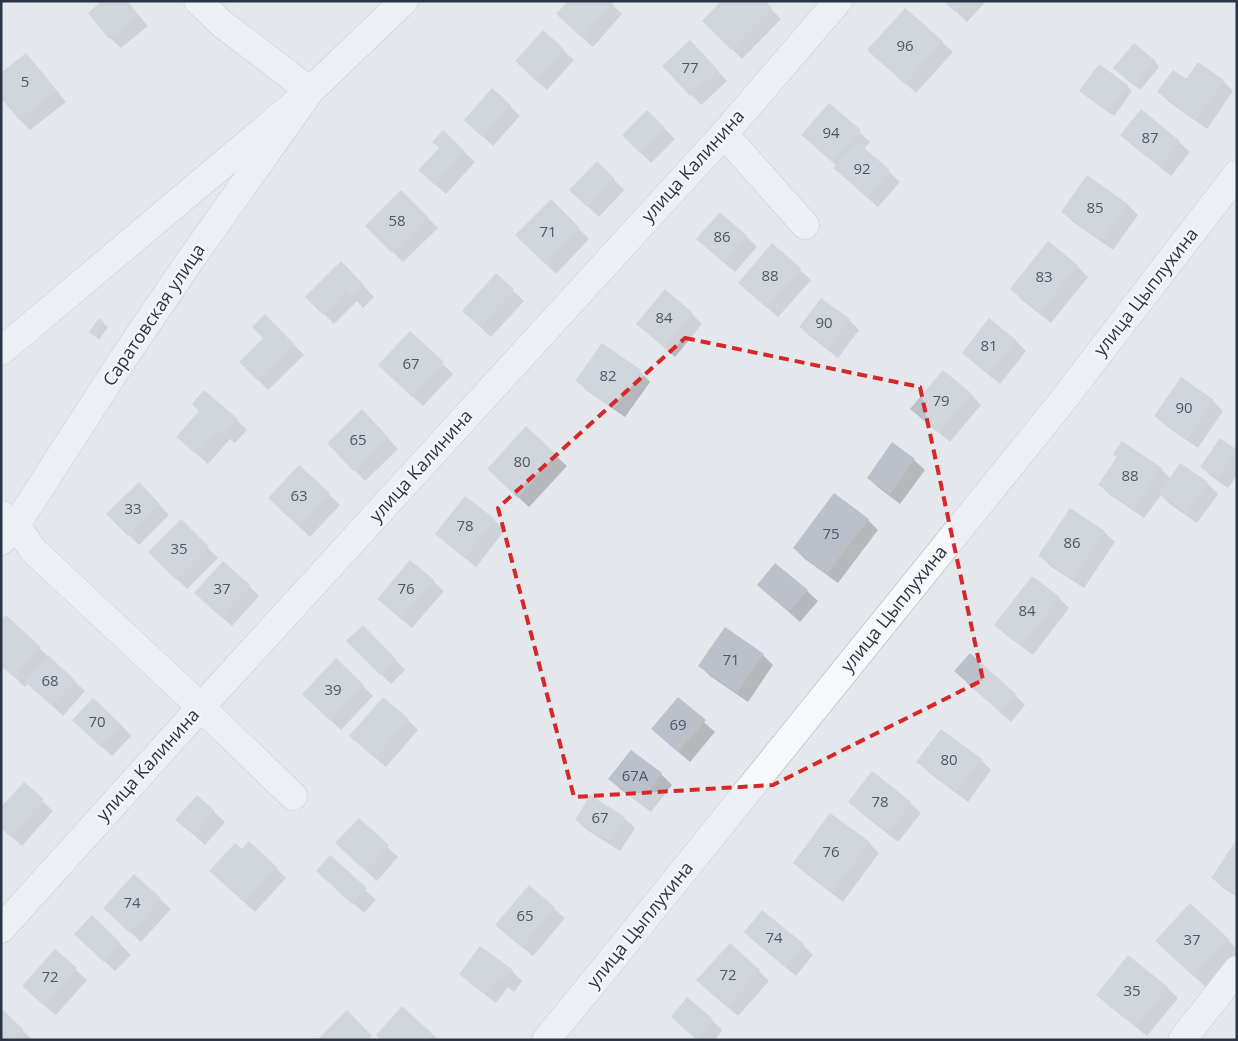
<svg xmlns="http://www.w3.org/2000/svg" width="1238" height="1041" font-family="'Open Sans',sans-serif">
<style>
.shadow{fill:#0003}
.building{fill:#bbc0ca}
.lines{fill:none;stroke-linecap:round;stroke-linejoin:round}
.minor-casing{stroke:#a9aeb7;stroke-width:29}
.minor{stroke:#f7f8fa;stroke-width:28}
.marked{fill:none;stroke:#d62828;stroke-width:4;stroke-dasharray:10 6;stroke-linejoin:round}
.labels{text-anchor:middle;stroke-width:4.5;stroke-linejoin:round;paint-order:stroke}
.number-label{font-size:15px;fill:#4f5766}
.street-label{font-size:18px;fill:#2b3445;stroke:#f4f6f9}
</style>
<rect width="100%" height="100%" fill="#e4e7ec"/>
<!-- shadow -->
<path class="shadow" d="M104 1H127L148 26 121 48 110 38Z
M609 1 622 14 593 47 568 25Z
M763 1 781 19 742 59 704 21Z
M945 1H986L967 22Z
M905 9 953 52 916 93 879 60Z
M690 42 727 81 701 105 664 66Z
M563 50 574 60 547 90 527 72Z
M26 55 36 65 66 102 30 130 20 120 1 96Z
M1155 62 1159 67 1140 90 1120 73Z
M1186 80 1223 81 1233 91 1207 129 1169 102 1159 92Z
M1127 86 1132 91 1114 116 1086 96 1081 91Z
M829 105 870 142 864 149 900 182 878 207 845 178 835 168 837 166 813 145Z
M510 106 520 116 493 146 476 130Z
M1141 111 1179 142 1190 152 1171 176 1132 145 1121 135Z
M647 112 675 139 651 163 624 135Z
M443 132 475 162 446 194 430 180 440 148Z
M1088 177 1128 205 1138 215 1113 250 1073 222 1063 212Z
M614 180 624 190 599 217 571 190Z
M401 192 438 228 403 262 367 226Z
M551 201 589 239 556 274 517 235Z
M747 237 757 247 735 272 708 249Z
M1048 243 1077 266 1088 277 1051 323 1022 300 1012 289Z
M772 245 811 280 778 317 740 283Z
M341 263 374 297 363 308 357 301 334 324 307 297Z
M496 275 524 301 491 337 474 321Z
M692 314 702 324 675 357 637 324Z
M265 316 304 355 268 390 241 362 265 338Z
M849 320 859 330 838 358 811 337 800 327Z
M989 320 1016 341 1026 351 1000 384 974 363 963 353Z
M103 323 108 327 99 340 91 332Z
M410 333 453 374 423 406 390 376Z
M640 371 650 382 625 417 587 391 577 381Z
M943 371 971 394 981 405 950 442 922 419 912 409Z
M1213 401 1223 411 1198 448 1166 426 1155 416Z
M237 420 247 430 235 443 230 439 208 464 178 437Z
M372 421 398 449 365 481 328 443Z
M526 428 567 466 529 507 499 479Z
M1220 440 1237 452V475L1228 488 1212 477 1202 467Z
M892 444 914 460 925 470 900 504 879 488 868 478Z
M1181 465 1207 483 1218 494 1197 523 1171 505 1161 495 1144 518 1110 495 1100 485 1161 469 1171 479Z
M299 466 340 505 310 537 280 508Z
M139 484 169 515 139 545 108 514Z
M465 497 494 520 505 530 476 567 447 544 436 534Z
M1070 509 1104 532 1115 542 1084 588 1050 566 1040 555Z
M868 520 878 530 838 583 805 559 794 548Z
M181 521 218 558 187 589 150 552Z
M776 565 807 591 818 601 800 622 758 585Z
M433 581 444 591 412 628 389 609Z
M249 586 259 596 232 626 206 603Z
M1059 598 1069 608 1033 655 1006 635 996 625Z
M6 617 85 691 63 716 28 683 25 687 1 665Z
M363 626 405 670 391 684 348 641Z
M763 655 773 665 748 702 710 676 700 666Z
M336 660 373 696 341 730 303 694Z
M966 682 1015 695 1025 705 1011 722Z
M678 699 715 732 690 762 663 739Z
M408 720 418 730 386 767 361 746Z
M121 725 131 736 112 756 84 731Z
M631 751 661 774 672 785 651 812 620 789 610 779Z
M981 760 991 770 968 802 928 772 918 762Z
M872 773 910 803 921 813 898 842 860 812 850 801Z
M24 784 53 811 22 846 1 828Z
M197 797 225 822 205 845 177 820Z
M624 818 635 828 620 851 587 830 576 820Z
M359 820 398 857 377 881 347 854Z
M1237 842V897L1223 888 1212 877Z
M869 843 879 853 843 902 805 873 794 863Z
M330 857 376 900 364 913 328 881Z
M276 868 286 878 255 912 221 881Z
M134 876 171 909 141 942 115 918Z
M529 887 565 918 533 956 507 935 497 925Z
M92 917 131 955 115 971 86 944Z
M745 932 803 945 813 955 796 976 756 943Z
M1228 940 1237 949V962L1210 991 1172 956Z
M55 951 87 980 56 1015 34 997Z
M512 971 522 981 514 992 508 987 496 1003 471 984 460 974Z
M759 971 769 981 738 1016 708 991Z
M1167 988 1178 998 1147 1036 1108 1005 1097 995Z
M3 1011 32 1040H1Z
M672 1017 712 1020 722 1030 715 1040H698L683 1028Z"/>
<!-- building -->
<path class="building" d="M102 1H127L138 15 109 39 88 13Z
M568 1H611L613 3 582 38 556 14Z
M721 1H765L772 8 731 50 702 21Z
M944 1H966L955 12Z
M905 8 943 41 905 84 867 50Z
M543 30 564 49 536 81 515 61Z
M690 40 718 70 690 96 662 66Z
M1134 43 1156 61 1134 86 1113 68Z
M26 53 56 91 19 120 1 98V73Z
M1198 62 1224 80 1196 119 1157 92 1173 70 1186 79Z
M1099 64 1128 85 1108 112 1079 91Z
M492 88 511 105 482 137 464 120Z
M829 103 861 130 833 162 801 135Z
M1141 109 1180 141 1160 167 1120 135Z
M647 110 665 128 640 153 622 135Z
M443 130 465 151 435 185 418 170 439 148 432 142Z
M856 141 890 170 867 197 833 168Z
M597 161 615 179 587 207 569 190Z
M1087 175 1128 204 1102 241 1061 212Z
M401 190 428 217 392 253 365 226Z
M551 199 580 228 545 264 515 235Z
M720 212 747 236 724 263 696 239Z
M1048 241 1078 265 1040 313 1010 289Z
M772 243 801 268 767 308 738 283Z
M341 261 365 286 352 298 345 292 323 315 305 297Z
M496 273 514 289 480 327 462 311Z
M665 289 693 313 664 347 636 324Z
M821 298 850 319 828 348 799 327Z
M265 314 294 344 257 380 239 362 263 338 252 327Z
M99 318 104 322 94 336 89 332Z
M989 318 1016 340 989 374 962 353Z
M410 331 444 362 412 397 378 365Z
M602 343 641 370 615 408 575 381Z
M943 370 971 393 939 432 910 409Z
M1181 377 1214 400 1187 439 1154 416Z
M204 390 238 419 224 434 219 430 197 455 176 437 199 411 192 404Z
M362 409 389 438 353 471 327 443Z
M526 426 557 455 518 498 487 469Z
M1220 438 1237 450 1217 478 1200 467Z
M1122 441 1162 468 1134 509 1098 485 1117 457 1113 454Z
M892 442 915 459 890 494 867 478Z
M1180 463 1208 482 1187 513 1159 494Z
M299 465 330 493 299 527 268 498Z
M139 482 160 504 128 536 106 514Z
M834 493 869 519 827 574 793 548Z
M465 496 495 519 465 557 435 534Z
M1070 508 1105 531 1074 579 1038 556Z
M181 519 209 547 176 580 148 552Z
M410 560 434 580 401 619 377 599Z
M223 561 250 585 221 617 194 593Z
M775 563 808 590 789 612 757 585Z
M1032 576 1060 597 1022 646 994 625Z
M6 615 41 647 14 677 1 666V620Z
M363 625 396 659 380 675 346 641Z
M725 627 764 654 737 693 698 666Z
M970 653 1016 694 1000 712 954 671Z
M49 656 75 680 52 706 25 682Z
M336 658 364 685 330 721 302 694Z
M383 697 409 719 375 758 349 736Z
M678 697 706 720 678 752 651 729Z
M93 698 122 725 101 747 72 720Z
M941 729 982 759 957 792 916 762Z
M631 750 662 773 640 803 608 779Z
M872 771 911 802 888 832 848 802Z
M24 782 44 799 11 837 1 828V807Z
M197 795 215 811 194 835 175 820Z
M590 795 625 817 610 841 575 820Z
M830 813 870 842 832 892 793 863Z
M359 818 389 845 366 871 335 843Z
M1237 839V895L1211 878Z
M249 841 277 867 244 902 209 871 235 843 242 849Z
M330 855 367 888 352 904 316 871Z
M134 874 161 898 130 933 103 908Z
M529 885 555 907 522 947 495 925Z
M1190 903 1229 939 1193 976 1155 941Z
M762 910 804 944 785 967 744 932Z
M92 915 121 943 104 962 74 934Z
M730 943 760 970 727 1007 696 980Z
M480 946 513 970 503 982 497 978 485 994 459 974Z
M55 949 77 968 45 1006 22 986Z
M1128 955 1168 987 1136 1027 1096 995Z
M687 997 713 1019 697 1039 671 1017Z
M402 1006 439 1040H381L376 1035Z
M3 1010 23 1029 13 1040H1V1012Z
M347 1010 372 1036 368 1040H317Z"/>
<g class="lines">
<defs>
<path id="minor" d="M198 1 221 23 310 91
M724 134 805 225
M1 351 310 91 404 1
M2 515 16 525 33 550 201 707 293 796
M1 541 16 525 123 359 191 259 310 91
M1 929 201 707 724 134 838 1
M546 1040 601 973 1060 404 1237 174
M1182 1040 1237 970"/>
</defs>
<!-- minor casing -->
<use href="#minor" class="minor-casing"/>
<!-- minor -->
<use href="#minor" class="minor"/>
</g>
<!-- marked area -->
<path d="M0 0H1238V1041H0ZM685 338 920 387 983 680 773 785 574 797 498 508Z" fill="#e4e7ec" fill-opacity=".55" fill-rule="evenodd"/>
<path class="marked" d="M685 338 920 387 983 680 773 785 574 797 498 508Z"/>
<g class="labels">
<!-- number labels -->
<g class="number-label">
<text x="905" y="51">96</text>
<text x="690" y="73">77</text>
<text x="25" y="87">5</text>
<text x="831" y="138">94</text>
<text x="1150" y="143">87</text>
<text x="862" y="174">92</text>
<text x="1095" y="213">85</text>
<text x="397" y="226">58</text>
<text x="548" y="237">71</text>
<text x="722" y="242">86</text>
<text x="770" y="281">88</text>
<text x="1044" y="282">83</text>
<text x="664" y="323">84</text>
<text x="824" y="328">90</text>
<text x="989" y="351">81</text>
<text x="411" y="369">67</text>
<text x="608" y="381">82</text>
<text x="941" y="406">79</text>
<text x="1184" y="413">90</text>
<text x="358" y="445">65</text>
<text x="522" y="467">80</text>
<text x="1130" y="481">88</text>
<text x="299" y="501">63</text>
<text x="133" y="514">33</text>
<text x="465" y="531">78</text>
<text x="831" y="539">75</text>
<text x="1072" y="548">86</text>
<text x="179" y="554">35</text>
<text x="222" y="594">37</text>
<text x="406" y="594">76</text>
<text x="1027" y="616">84</text>
<text x="731" y="665">71</text>
<text x="50" y="686">68</text>
<text x="333" y="695">39</text>
<text x="97" y="727">70</text>
<text x="678" y="730">69</text>
<text x="949" y="765">80</text>
<text x="635" y="781">67А</text>
<text x="880" y="807">78</text>
<text x="600" y="823">67</text>
<text x="831" y="857">76</text>
<text x="132" y="908">74</text>
<text x="525" y="921">65</text>
<text x="774" y="943">74</text>
<text x="1192" y="945">37</text>
<text x="728" y="980">72</text>
<text x="50" y="982">72</text>
<text x="1132" y="996">35</text>
</g>
<!-- street labels -->
<g class="street-label">
<text transform="translate(693 166) rotate(-48)" y="6">улица Калинина</text>
<text transform="translate(1146 292) rotate(-52)" y="6">улица Цыплухина</text>
<text transform="translate(154 315) rotate(-56)" y="6">Саратовская улица</text>
<text transform="translate(421 466) rotate(-48)" y="6">улица Калинина</text>
<text transform="translate(894 609) rotate(-51)" y="6">улица Цыплухина</text>
<text transform="translate(148 765) rotate(-48)" y="6">улица Калинина</text>
<text transform="translate(640 925) rotate(-51)" y="6">улица Цыплухина</text>
</g>
</g>
<!-- border -->
<rect width="1238" height="1041" fill="none" stroke="#2b3445" stroke-width="5"/>
</svg>
